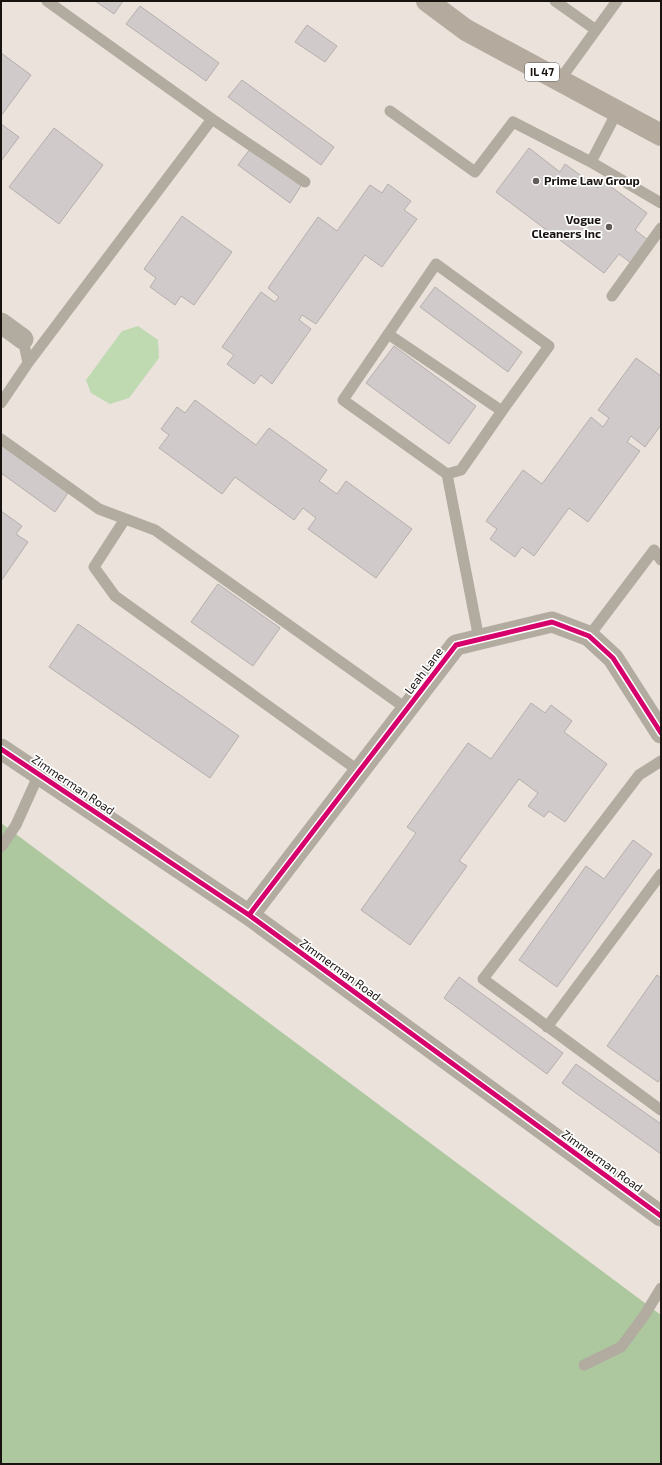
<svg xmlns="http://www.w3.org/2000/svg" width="662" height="1465" font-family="'Exo 2',sans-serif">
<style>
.green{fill:#bfd9b0}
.forest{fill:#adc89f}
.building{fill:#d1caca;stroke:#b4aead}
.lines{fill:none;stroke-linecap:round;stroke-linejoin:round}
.service{stroke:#b1aba0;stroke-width:11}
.minor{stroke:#b1aba0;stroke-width:21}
.primary{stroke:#b4ab9e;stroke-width:22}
.cycleway-casing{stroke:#fff;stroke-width:8}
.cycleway{stroke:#d6006c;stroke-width:5}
.poi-dot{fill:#635b57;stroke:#fff;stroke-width:1.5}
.labels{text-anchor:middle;stroke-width:3.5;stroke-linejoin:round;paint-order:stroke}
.shield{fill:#fff;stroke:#5e5a58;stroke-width:1}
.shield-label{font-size:11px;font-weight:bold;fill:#191310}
.poi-label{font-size:12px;font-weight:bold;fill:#191310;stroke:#fff;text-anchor:start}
.street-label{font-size:12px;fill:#191310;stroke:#fff}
</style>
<rect width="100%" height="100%" fill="#ece2dc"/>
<!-- green -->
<path class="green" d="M138 326 158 340 159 358 129 398 110 404 91 393 86 380 122 331Z"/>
<!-- forest -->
<path class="forest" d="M1 823 661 1315V1464H1Z"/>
<!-- building -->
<path class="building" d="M95 1H123L114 14Z
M140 6 219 63 206 81 126 24Z
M307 25 337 46 325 62 295 42Z
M1 53 31 75 1 116Z
M242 80 334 147 321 165 228 97Z
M1 124 19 137 1 161Z
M54 128 103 165 59 224 9 187Z
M529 148 560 172 565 164 598 188 603 181 647 213 635 230 648 240 631 263 619 254 604 273 496 192Z
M250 149 301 186 290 203 238 165Z
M388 184 411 201 404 210 417 219 382 267 365 255 316 324 302 315 299 320 311 329 272 384 261 375 254 384 227 364 234 355 222 347 261 292 275 302 279 297 268 288 318 217 337 231 370 185 382 193Z
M182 216 232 252 194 305 181 296 175 305 150 287 156 278 144 269Z
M435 287 522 352 508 372 420 307Z
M394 346 476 406 449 444 366 383Z
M636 358 661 376V425L645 447 631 436 627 442 640 451 588 522 569 508 534 556 522 547 515 557 490 539 497 529 486 521 523 470 542 484 591 417 603 427 609 418 598 410Z
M195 400 256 445 269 428 327 470 319 481 337 494 346 481 412 529 376 578 308 529 316 518 303 508 294 520 235 477 222 494 159 448 169 435 161 429 177 407 185 413Z
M1 445 68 493 55 512 1 473Z
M1 511 22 526 16 534 28 542 1 581Z
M218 584 280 628 253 666 191 622Z
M78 624 239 736 210 778 49 667Z
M531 703 545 713 551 705 572 721 564 732 607 764 565 822 549 811 544 817 528 806 538 793 519 779 459 861 467 866 410 945 361 910 416 833 407 827 468 743 491 759Z
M633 840 652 854 557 987 519 960 586 866 604 879Z
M657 975 661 978V1078L658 1082 607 1046Z
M459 977 563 1053 547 1074 444 998Z
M576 1064 661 1124V1154L562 1083Z"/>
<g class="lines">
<!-- service -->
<path class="service" d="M555 1 596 30
M559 81 617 1
M390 111 475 172 513 122 591 162 661 203
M212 119 305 182
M591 162 617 112
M612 296 661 228
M388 334 502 411 461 470 447 474
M28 363 212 119 47 1
M1 403 28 363 23 339
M1 439 99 509 155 530 407 709
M125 519 94 567 115 596 359 771
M654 550 661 560
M589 636 654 550
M479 639 447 474 343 400 436 264 549 346 502 411
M661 761 639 775 483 979 661 1110
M1 847 16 825 39 774
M547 1027 661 874
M584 1365 621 1347 644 1316 661 1288"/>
<!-- minor -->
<path class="minor" d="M1 323 23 339
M1 749 249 915 661 1216
M249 915 456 645 552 622 589 636 613 658 661 733"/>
<!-- primary -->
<path class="primary" d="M427 1 466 30 661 135"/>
<defs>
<path id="cycleway" d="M1 749 249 915 661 1216
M249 915 456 645 552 622 589 636 613 658 661 733"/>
</defs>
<!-- cycleway casing -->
<use href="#cycleway" class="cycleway-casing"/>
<!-- cycleway -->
<use href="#cycleway" class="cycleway"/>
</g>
<!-- markers -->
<g class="poi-dot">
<circle cx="536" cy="181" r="4"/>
<circle cx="609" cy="227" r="4"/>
</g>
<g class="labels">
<!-- shield labels -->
<rect class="shield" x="525" y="63" width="34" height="18" rx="3"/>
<g class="shield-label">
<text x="542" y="76">IL 47</text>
</g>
<!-- poi labels -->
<g class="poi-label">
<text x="544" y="185">Prime Law Group</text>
<text x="601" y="224" text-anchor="end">Vogue<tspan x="601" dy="14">Cleaners Inc</tspan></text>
</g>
<!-- street labels -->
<g class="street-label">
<text transform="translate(424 671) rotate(-53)" y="4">Leah Lane</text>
<text transform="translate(73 785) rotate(34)" y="4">Zimmerman Road</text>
<text transform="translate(340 970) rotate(36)" y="4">Zimmerman Road</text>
<text transform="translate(602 1161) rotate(36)" y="4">Zimmerman Road</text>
</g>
</g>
<!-- border -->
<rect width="662" height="1465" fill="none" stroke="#191310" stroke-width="4"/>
</svg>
